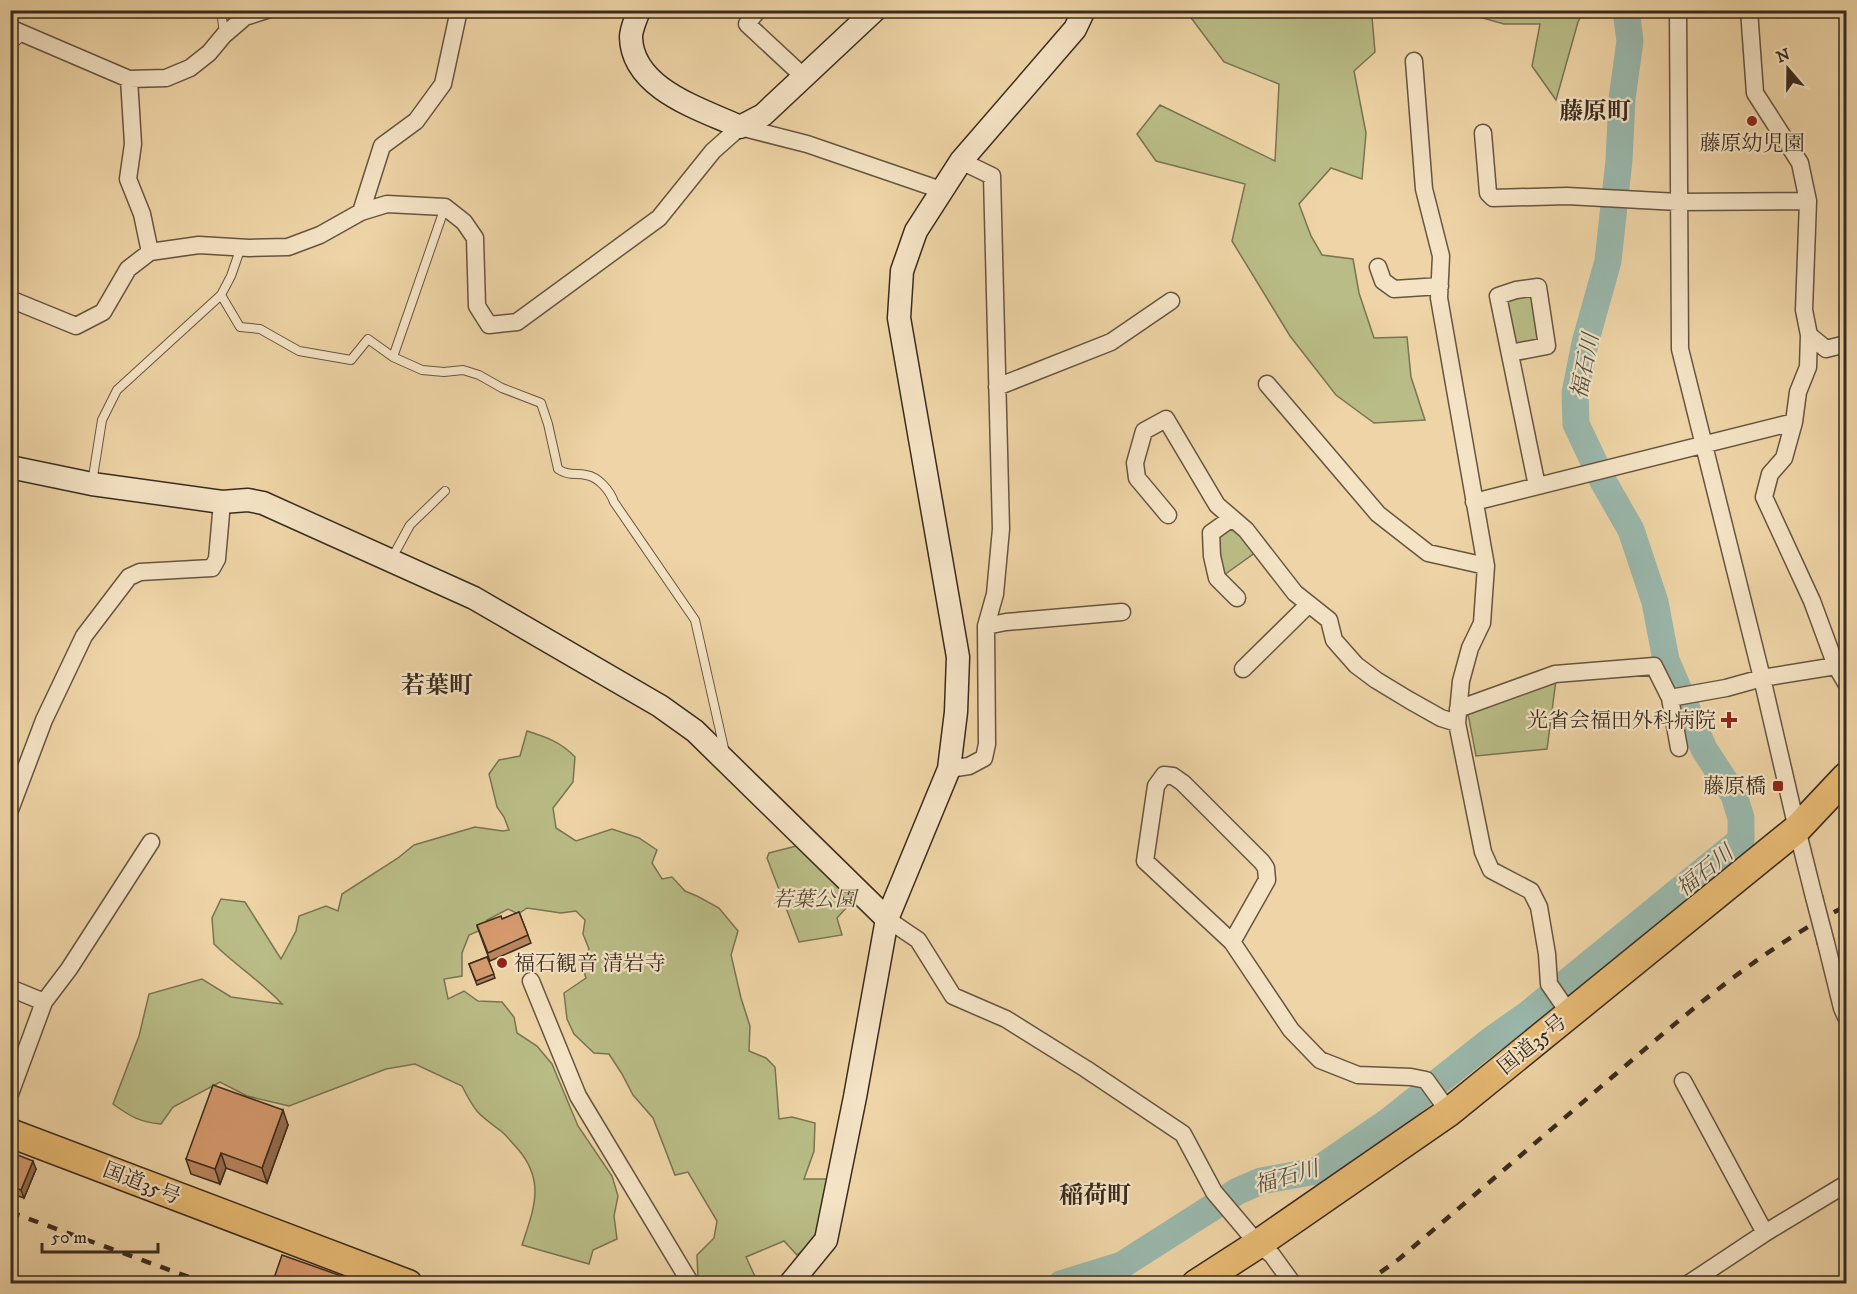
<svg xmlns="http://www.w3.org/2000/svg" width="1857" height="1294" font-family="'IM FELL DW Pica','Noto Serif JP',serif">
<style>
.green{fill:#b9bc86;stroke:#797452;stroke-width:1.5}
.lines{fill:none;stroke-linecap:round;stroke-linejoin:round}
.river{stroke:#9ab8ac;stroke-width:27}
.lane-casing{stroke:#665540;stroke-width:10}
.street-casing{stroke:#665540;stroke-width:19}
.secondary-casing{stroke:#392b1e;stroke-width:25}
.highway-casing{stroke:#392b1e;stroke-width:31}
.lane{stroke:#f4e3c5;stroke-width:8}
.street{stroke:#f4e3c5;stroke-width:16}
.secondary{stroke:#f4e3c5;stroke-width:22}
.highway{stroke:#e7ba73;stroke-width:28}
.rail{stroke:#392b1e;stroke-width:4.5;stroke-dasharray:10 10;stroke-linecap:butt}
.street-bridge-casing{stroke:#665540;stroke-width:19;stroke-linecap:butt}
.street-bridge{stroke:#f4e3c5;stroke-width:16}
.wall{fill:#b9855f;stroke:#392b1e;stroke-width:1.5}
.shaded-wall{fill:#966c4d;stroke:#392b1e;stroke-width:1.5}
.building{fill:#d79b6e;stroke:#392b1e;stroke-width:1.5}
.poi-dot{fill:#8f2418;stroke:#f4e3c5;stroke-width:2}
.labels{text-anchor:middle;stroke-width:4.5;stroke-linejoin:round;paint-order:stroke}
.poi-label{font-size:21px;fill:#392b1e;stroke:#f4e3c5;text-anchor:end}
.park-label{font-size:21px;font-style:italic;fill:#534833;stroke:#f4e3c5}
.street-label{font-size:21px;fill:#392b1e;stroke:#f4e3c5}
.water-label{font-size:22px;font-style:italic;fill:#514e42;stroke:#f4e3c5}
.quarter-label{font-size:24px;font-weight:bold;fill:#392b1e;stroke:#f4e3c5}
</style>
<rect width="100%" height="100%" fill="#eed4a6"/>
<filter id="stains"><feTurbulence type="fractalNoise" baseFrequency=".00333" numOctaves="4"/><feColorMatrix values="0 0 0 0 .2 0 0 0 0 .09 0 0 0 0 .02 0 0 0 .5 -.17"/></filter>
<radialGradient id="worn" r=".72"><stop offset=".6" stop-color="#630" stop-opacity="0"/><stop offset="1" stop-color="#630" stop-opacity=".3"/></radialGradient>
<!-- green -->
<path class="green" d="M1190 11H1385L1372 17 1375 52 1354 71 1366 133 1362 179 1331 168 1299 204 1311 236 1322 255 1353 259 1359 293 1374 338 1407 337 1411 377 1425 420 1374 423 1336 395 1290 336 1232 241 1245 184 1156 161 1137 134 1160 105 1275 161 1279 84 1224 62 1189 15Z
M1458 11H1583L1578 22 1556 100 1532 66 1540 24H1504Z
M1530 293 1536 298 1540 343 1515 344 1503 299Z
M1235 525 1256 552 1224 575 1217 536Z
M1556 680 1547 749 1476 756 1467 709Z
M527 731C546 737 561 742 575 757L573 782 553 808 556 828 576 841 612 829 639 838 657 850 652 863 662 879 672 877 685 891 697 896 719 908 738 931 731 955 741 998 750 1026 749 1051 766 1058 775 1067 779 1119 792 1117 815 1123 814 1151 804 1179H828L821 1237 797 1255 784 1241 746 1257 758 1283H712L698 1279 697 1255 714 1238 717 1221 688 1172 675 1175 653 1118 633 1095 622 1074 609 1054 594 1053 574 1034 567 1019 564 993 586 978 581 963 589 949 583 934 585 920 576 911 561 913 527 908 518 914 508 909 487 920 481 930 469 935 462 953V976L444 979 448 999 464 991 478 1001 502 1002 514 1017 517 1033 537 1046 552 1064 578 1126 612 1176 618 1196 614 1216 617 1239 593 1250 589 1264 522 1245C534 1208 546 1181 517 1148 512 1143 507 1136 501 1131 478 1114 475 1112 462 1086L415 1064 386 1069 289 1106 247 1096 220 1082 173 1107 161 1124C140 1122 131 1117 113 1104L139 1036 149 994 202 979 231 997 282 1004C262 982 235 965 214 944L212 918 221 899 245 902 281 959 296 931 299 916 326 906 338 911 342 894 398 858 414 845 475 827 503 831 509 830 504 817 497 807 489 774 499 760 520 756Z
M796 846 857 896 837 918 842 935 799 942 767 858 769 853Z"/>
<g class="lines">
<!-- river -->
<path class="river" d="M1061 1284 1122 1265 1238 1191 1261 1181 1316 1171 1386 1123 1491 1040 1528 1014 1741 840V818L1734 795 1704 749 1666 660 1655 602 1631 530 1603 481 1576 424 1575 393 1585 343 1608 261 1619 160 1622 99 1630 41 1626 10"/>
<defs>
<path id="lane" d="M221 10 224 34
M10 47 23 35
M221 295 240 327 260 329 299 351 351 360 368 339 393 357 422 370 444 372 463 370 479 375 502 388 541 403 548 424 558 469C568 476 575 473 586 475 599 477 610 491 614 502L695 620 725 753
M393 357 445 207
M92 483 102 420 117 390 221 295 231 276 241 247
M392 558 410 525 445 491"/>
<path id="street" d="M758 10 747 24 804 77
M1678 10 1680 349 1762 678 1797 829 1814 897
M1749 10 1755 93 1800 163 1808 201 1804 310 1809 335 1808 367 1798 392 1794 422 1784 458 1770 474 1764 497 1812 601 1836 666 1846 683
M1845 10 1846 11
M10 28 129 79 166 78 190 68 209 53 224 35 245 17 267 10
M1414 61 1424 189 1441 256 1439 298 1486 566 1482 623 1470 648 1461 681 1457 723 1483 852 1491 870 1531 891 1539 907 1547 954 1549 984 1569 1013
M129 79 133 144 128 179 142 214 150 252
M1483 133 1488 193 1493 198 1567 196 1678 202 1808 201
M361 212 382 146 416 121 443 84 459 10
M1378 267 1383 281 1394 289 1440 286
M10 299 76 326 103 312 128 269 150 252 199 245 249 248 288 247 320 235 361 212 387 204 445 207 464 222 475 238 477 306 489 325 517 322 659 218 713 151 740 127 807 144 941 190
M1809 335 1826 349 1846 344
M1510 353 1547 346 1538 287 1516 290 1498 296 1537 486
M1267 384 1378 514 1428 553 1486 566
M997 387 1111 342 1171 301
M1474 502 1794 422
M1168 515 1137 478 1135 463 1144 431 1166 419 1217 505 1246 530 1295 593 1329 620 1334 640 1356 665 1376 680 1409 700 1441 718 1457 723
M1232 518 1211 533 1212 556 1217 578 1237 598
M986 626 1006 622 1122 612
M1243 669 1309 604
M1670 698 1726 688 1762 678 1836 666
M1458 709 1555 674 1654 666 1670 698 1679 748
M949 769 969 766 984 758 987 744 986 626 995 594 1001 529 992 176 961 161
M1164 775 1173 776 1183 783 1262 862 1266 868 1267 880 1232 942 1145 861 1156 786Z
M10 810 44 720 84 636 129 577 140 572 212 568 217 559 222 502
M887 919 918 940 953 996 1006 1019 1086 1069 1183 1134 1214 1192 1258 1244 1272 1255 1293 1284
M1232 942 1291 1030 1320 1060 1358 1075 1411 1077 1426 1080 1449 1112
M1826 943 1842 1008 1846 1017
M531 981 578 1096 691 1284
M10 988 44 1002
M1683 1081 1765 1233
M10 1094 44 1002 69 969 151 842
M1688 1284 1765 1233 1846 1184"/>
<path id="secondary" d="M639 10C636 19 631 29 631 37 632 89 701 109 740 127L763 115 875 10
M10 467 92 484 222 502 248 500 263 503 474 598 660 706 695 731 887 919
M790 1284 826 1240 855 1097 887 919 949 769 956 712 958 657 899 318 902 271 916 231 961 161 1075 29 1084 10"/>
<path id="highway" d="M10 1133 408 1284
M1196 1284 1258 1244 1449 1112 1797 829 1846 777"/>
</defs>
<!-- lane casing -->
<use href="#lane" class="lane-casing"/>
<!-- street casing -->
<use href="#street" class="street-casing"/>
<!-- secondary casing -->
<use href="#secondary" class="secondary-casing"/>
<!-- highway casing -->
<use href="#highway" class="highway-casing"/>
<!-- lane -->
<use href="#lane" class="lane"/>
<!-- street -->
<use href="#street" class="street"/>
<!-- secondary -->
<use href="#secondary" class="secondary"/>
<!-- highway -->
<use href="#highway" class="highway"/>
<!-- rail -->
<path class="rail" d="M10 1212 208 1284
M1364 1284 1399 1259C1470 1199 1541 1138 1611 1078 1685 1015 1759 950 1846 906"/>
<defs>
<path id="street-bridge" d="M1814 897 1826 943"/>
</defs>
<!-- street-bridge casing -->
<use href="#street-bridge" class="street-bridge-casing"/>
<!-- street-bridge -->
<use href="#street-bridge" class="street-bridge"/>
</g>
<!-- wall -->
<path class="wall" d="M519 912 531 943 490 961 477 926 502 919Z
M487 957 495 978 477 985 469 964Z
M288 1125 267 1183 226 1168 220 1184 191 1174 186 1159Z
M10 1152 36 1169 24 1198 10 1193Z"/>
<!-- shaded-wall -->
<path class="shaded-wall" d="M283 1110 288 1125 267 1183 262 1168Z
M221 1153 226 1168 220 1184 215 1169Z
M33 1161 36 1169 24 1198 21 1190Z"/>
<!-- building -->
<path class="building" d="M519 912 528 935 488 953 477 925 501 916 502 919Z
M487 957 494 974 476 981 469 964Z
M213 1085 283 1110 262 1168 221 1153 215 1169 186 1159Z
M10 1152 33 1161 21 1190 10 1186Z
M282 1255 364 1284H272Z"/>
<!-- markers -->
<g class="poi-dot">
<circle cx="1752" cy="121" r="6"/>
<path d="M1726 711h6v6h6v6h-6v6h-6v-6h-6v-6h6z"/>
<rect x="1772" y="780" width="12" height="12" rx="3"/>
<circle cx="502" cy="963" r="6"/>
</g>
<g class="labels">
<!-- poi labels -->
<g class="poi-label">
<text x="1752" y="150" text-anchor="middle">藤原幼児園</text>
<text x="1716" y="727">光省会福田外科病院</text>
<text x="1766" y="793">藤原橋</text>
<text x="514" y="970" text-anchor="start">福石観音 清岩寺</text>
</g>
<!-- park labels -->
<g class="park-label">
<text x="814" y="906">若葉公園</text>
</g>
<!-- street labels -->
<g class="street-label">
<text transform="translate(1532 1044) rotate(-39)" y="7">国道35号</text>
<text transform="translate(142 1183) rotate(21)" y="7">国道35号</text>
</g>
<!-- water labels -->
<g class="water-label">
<text transform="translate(1584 366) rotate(-79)" y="8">福石川</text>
<text transform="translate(1704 870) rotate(-39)" y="8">福石川</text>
<text transform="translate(1286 1176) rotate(-16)" y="8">福石川</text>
</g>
<!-- quarter labels -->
<g class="quarter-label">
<text x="1595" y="119">藤原町</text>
<text x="437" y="693">若葉町</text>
<text x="1095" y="1203">稲荷町</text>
</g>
</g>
<!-- margin -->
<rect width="1857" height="1294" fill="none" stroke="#eed4a6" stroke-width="36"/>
<rect x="12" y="12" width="1833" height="1270" fill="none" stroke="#392b1e" stroke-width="3"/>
<rect x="18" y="18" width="1821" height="1258" fill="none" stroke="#392b1e" stroke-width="1.5"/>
<!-- north arrow -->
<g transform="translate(1788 69) rotate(340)" stroke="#f4e3c5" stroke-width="4.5" paint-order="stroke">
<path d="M0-4.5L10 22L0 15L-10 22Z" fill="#392b1e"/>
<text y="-9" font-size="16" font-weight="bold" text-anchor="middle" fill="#392b1e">N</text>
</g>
<!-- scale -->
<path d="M42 1243v9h116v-9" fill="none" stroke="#392b1e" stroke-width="3"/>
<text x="51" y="1243" font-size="18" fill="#392b1e" stroke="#f4e3c5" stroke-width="4.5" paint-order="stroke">50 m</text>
<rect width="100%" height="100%" filter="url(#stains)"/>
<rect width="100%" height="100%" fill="url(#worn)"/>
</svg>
